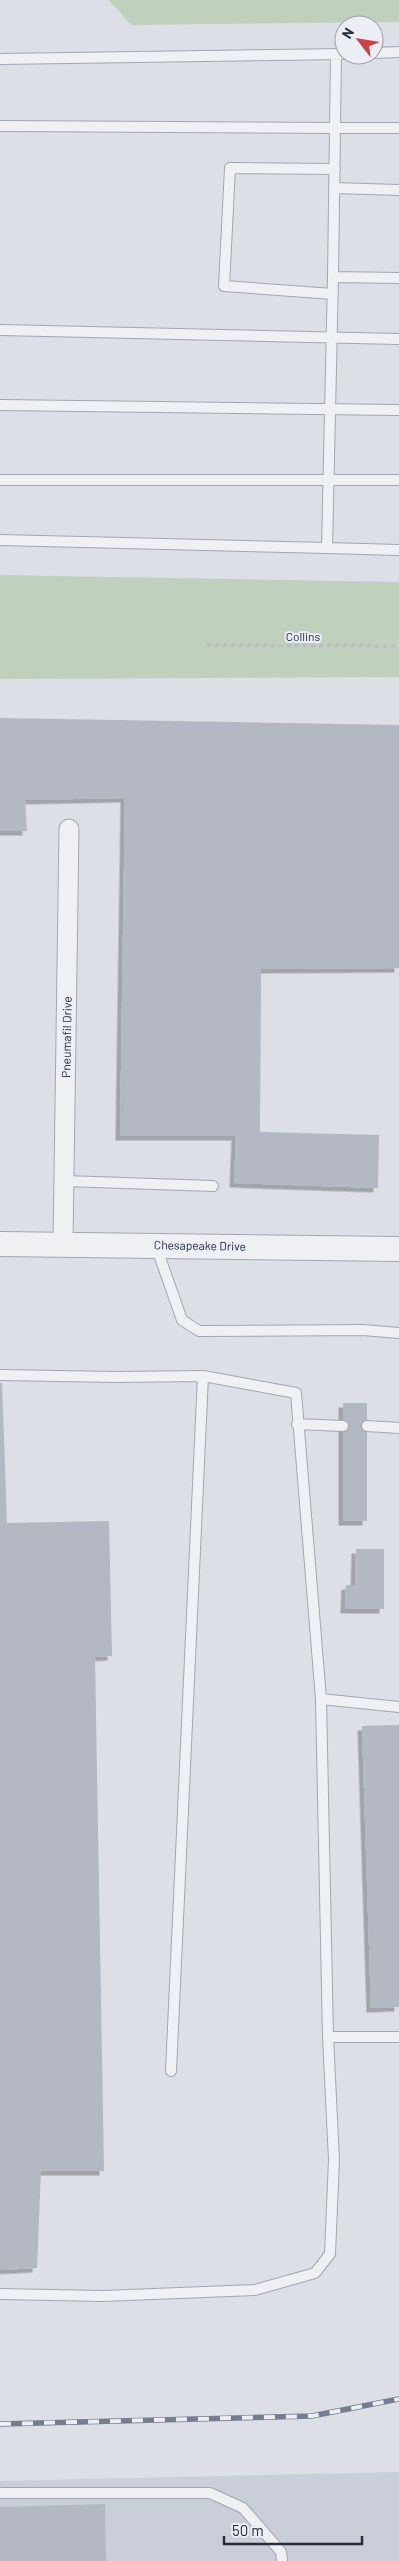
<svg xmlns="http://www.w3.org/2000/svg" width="399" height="2561" font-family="Barlow,sans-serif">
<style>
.built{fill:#caced8}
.green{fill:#c0d0bd}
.building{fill:#b3b8c2;filter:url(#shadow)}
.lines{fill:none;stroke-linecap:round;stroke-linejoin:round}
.service-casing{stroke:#a2a6b0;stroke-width:12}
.minor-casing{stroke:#a2a6b0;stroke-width:21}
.tertiary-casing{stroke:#a2a6b0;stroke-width:26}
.path{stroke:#babdc4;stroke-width:3;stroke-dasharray:4 4;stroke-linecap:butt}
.service{stroke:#eef0f4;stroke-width:10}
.minor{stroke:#eef0f4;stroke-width:19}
.tertiary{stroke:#eef0f4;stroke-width:24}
.rail-casing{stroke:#757d8f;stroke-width:5.5}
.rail{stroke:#ebeef4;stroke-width:4;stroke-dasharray:11;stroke-linecap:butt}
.labels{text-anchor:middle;stroke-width:4;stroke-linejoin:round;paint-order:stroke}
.street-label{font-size:12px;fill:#262c3c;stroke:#ebeef4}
</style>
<defs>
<filter id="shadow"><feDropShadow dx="-4.5" dy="4.5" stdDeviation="0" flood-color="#0004"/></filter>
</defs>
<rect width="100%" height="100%" fill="#dcdfe6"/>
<!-- built -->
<path class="built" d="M399 2472V2561H0V2481Z"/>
<!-- green -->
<path class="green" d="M109 0H399V22L131 25Z
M0 575 399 582V677L0 679Z"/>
<!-- building -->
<path class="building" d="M0 718 399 725V968L261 969 260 1132 379 1135 378 1188 234 1183 236 1136H120L125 798 25 800 27 831H0Z
M0 1383H2L7 1523 109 1521 112 1656 95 1657 104 2171H41L37 2268 0 2270Z
M343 1403H367V1521H343Z
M356 1549H384V1609H345L346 1585H355Z
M399 1725V2007L371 2008 362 1726Z
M105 2504 106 2561H0V2507Z"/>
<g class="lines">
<defs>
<path id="service" d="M374 53 399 52
M336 54 335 128H399
M0 59 344 54
M0 126 335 128 333 277 399 278
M334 188 399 190
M333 294 224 286 230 168 335 169
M0 330 399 339
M0 405 399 410
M0 480H399
M0 540 327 548 333 277
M327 548 399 550
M65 1181 213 1186
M156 1246 182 1320 199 1331 363 1330 399 1333
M0 1375 115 1377 203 1376 296 1393 321 1699 328 2037 334 2160 330 2254 315 2273 255 2290 103 2296 0 2294
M297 1424 343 1426
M367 1426 399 1428
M321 1699 399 1707
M328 2037H399
M171 2071 203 1376
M0 2493H210L243 2508 281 2552 282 2561"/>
<path id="minor" d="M63 1244 69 829"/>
<path id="tertiary" d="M0 1244 399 1249"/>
</defs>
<!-- service casing -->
<use href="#service" class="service-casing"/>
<!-- minor casing -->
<use href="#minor" class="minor-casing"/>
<!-- tertiary casing -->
<use href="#tertiary" class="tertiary-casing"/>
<!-- path -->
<path class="path" d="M207 645 399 646"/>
<!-- service -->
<use href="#service" class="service"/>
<!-- minor -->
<use href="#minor" class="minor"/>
<!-- tertiary -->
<use href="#tertiary" class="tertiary"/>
<defs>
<path id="rail" d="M0 2424 312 2416 399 2399"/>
</defs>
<!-- rail casing -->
<use href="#rail" class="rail-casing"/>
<!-- rail -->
<use href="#rail" class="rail"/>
</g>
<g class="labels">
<!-- street labels -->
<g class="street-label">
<text x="303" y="641">Collins</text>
<text transform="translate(67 1037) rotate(-89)" y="4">Pneumafil Drive</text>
<text transform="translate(200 1246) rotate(1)" y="4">Chesapeake Drive</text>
</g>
</g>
<!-- north arrow -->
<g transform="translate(359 40) rotate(301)"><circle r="24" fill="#ebeef4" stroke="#9ca0aa"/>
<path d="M0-4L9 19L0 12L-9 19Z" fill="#cb404a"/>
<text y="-8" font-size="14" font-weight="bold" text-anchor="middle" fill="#262c3c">N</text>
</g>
<!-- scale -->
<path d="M224 2536v8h138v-8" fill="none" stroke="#262c3c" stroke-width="2.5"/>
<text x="232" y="2536" font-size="15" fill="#262c3c" stroke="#ebeef4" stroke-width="4" paint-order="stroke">50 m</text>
</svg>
